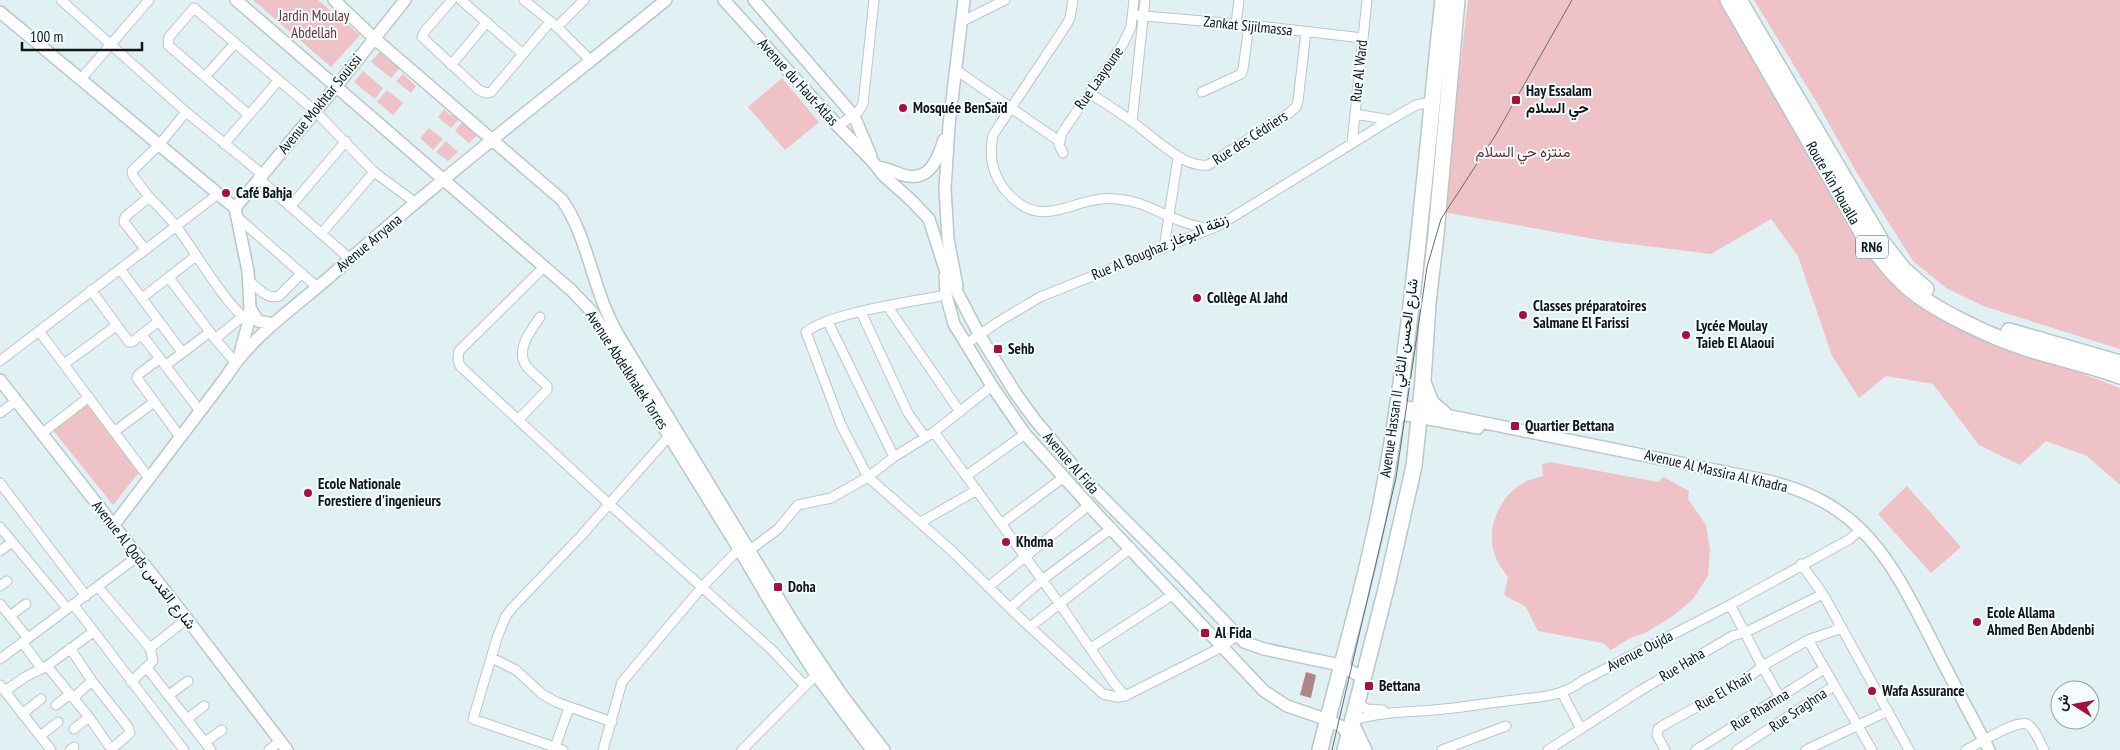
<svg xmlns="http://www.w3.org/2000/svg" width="2120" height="750" font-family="'PT Sans Narrow',Vazirmatn,sans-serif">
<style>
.green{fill:#eec2c7}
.water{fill:#b08589}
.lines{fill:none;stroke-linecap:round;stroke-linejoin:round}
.street-casing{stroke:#b8c7c9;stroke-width:11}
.secondary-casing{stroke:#b8c7c9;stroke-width:14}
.highway-casing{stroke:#b8c7c9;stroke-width:18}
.street{stroke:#fff;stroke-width:9}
.secondary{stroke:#fff;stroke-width:11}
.highway{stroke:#fff;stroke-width:15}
.tram{stroke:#656f70;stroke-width:1}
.poi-dot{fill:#a70f3f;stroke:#f3fdfe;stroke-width:2}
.labels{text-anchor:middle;stroke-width:4;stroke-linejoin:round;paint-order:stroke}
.shield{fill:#f3fdfe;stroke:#545b5c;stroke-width:1}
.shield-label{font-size:14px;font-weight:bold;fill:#101516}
.park-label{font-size:15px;fill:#6a313a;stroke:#f3fdfe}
.street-label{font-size:15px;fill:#101516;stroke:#f3fdfe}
.poi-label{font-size:15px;font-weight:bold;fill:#101516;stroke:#f3fdfe;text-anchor:start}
</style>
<rect width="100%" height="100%" fill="#e1f1f3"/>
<!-- green -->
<path class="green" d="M253 0H318L360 35 331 67Z
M1468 0H1727L1867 232 1948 316 2073 370 2120 388V485L2087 456 2046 441 2020 465 1979 445 1933 384 1886 376 1859 398 1832 356 1798 256 1771 219 1711 254 1606 241 1443 212Z
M1754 0H2120V349L1983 306 1946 288 1913 261 1857 173 1817 103Z
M380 51 401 67 391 78 371 62Z
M363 71 383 88 375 99 354 82Z
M403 74 416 86 411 93 396 81Z
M782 78 819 122 785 150 748 107Z
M387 90 403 103 393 115 377 102Z
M444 109 450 115 457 114 461 117 451 128 438 117Z
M463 121 479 134 469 143 455 131Z
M429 128 443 139 433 150 420 138Z
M446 141 458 152 448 161 436 152Z
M86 403 140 471 113 505 52 429Z
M1550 462 1658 482 1664 477 1689 491 1688 499 1706 525 1710 550 1708 576 1693 599 1673 616 1645 633 1630 638 1611 650 1603 643 1538 631 1526 607 1504 595 1508 578C1504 571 1497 563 1495 555 1485 528 1500 495 1525 482 1530 479 1537 478 1543 476L1542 464Z
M1907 486 1961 547 1931 573 1878 514Z"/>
<!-- water -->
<path class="water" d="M1306 672 1316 675 1311 698 1300 695Z"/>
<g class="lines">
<defs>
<path id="street" d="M61 0 186 112 262 174
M452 0 425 31 422 37 479 90 486 93 491 92 550 22
M461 0 523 54
M524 0 557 27 591 61
M1073 0 1070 18 1067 24 993 135C989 154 991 170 1002 186 1041 238 1071 194 1117 199 1143 201 1158 213 1181 221 1190 225 1200 227 1210 229
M1133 15 1249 25 1363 38
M961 22 1005 0
M1236 24 1239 0
M557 27 584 0
M451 65 487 22
M956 70 1059 141
M205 77 235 43
M81 79 149 0
M1202 92 1241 74 1243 69 1249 25
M1089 93C1103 102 1118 111 1131 121 1151 134 1183 169 1208 165L1288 114 1296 107 1298 101 1306 32
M1355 114 1390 120
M249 115 168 45 169 37 194 8 315 111 374 172 416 203
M1132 122 1145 0
M838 126 858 112 863 104 874 0
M1352 143 1367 0
M224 144 279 80
M1063 153 1059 145 1062 133 1123 44 1131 27 1134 0
M258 178 350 259
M149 197C158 206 167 215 175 225 193 247 227 309 249 320
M290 207 346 141
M236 216 317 287
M321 234 374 172
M1164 248 1178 157
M145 249 124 222 125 217 149 197 133 176 132 171 159 145 186 112
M544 267 459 351 458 359 460 366 608 503 772 650 805 686
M120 269 182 352
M169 278 210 332
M249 281C258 288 267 300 279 296L302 273
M91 290 129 342H132L159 321
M946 295C912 302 832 312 806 332L841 425 868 477 952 551 1018 616 1103 694 1117 697 1125 696 1222 647 1237 635
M142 298 196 256
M888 307 960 412
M861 312 908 413 925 437
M828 322 894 457
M39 331 148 477
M142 335 200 411
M215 339 235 362
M966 344 998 322 1040 297 1218 226 1390 120 1416 105 1431 102
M159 359 139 374 137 378 180 437
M0 361 218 194
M64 364 116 326
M165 366 210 332 215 339 242 317
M0 413 16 401
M519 419 547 390V386C541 379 530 372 525 364 516 348 532 329 540 317
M114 432 154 402
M934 432 1059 603 1114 683 1125 696
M41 434 89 397
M966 476 1025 434
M0 483 86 596
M921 522 977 490
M1001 524 1064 477
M0 527 67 608
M750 550 778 529 798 505 831 498 868 477 894 457 934 432 992 386
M0 551 12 542
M1801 564 1823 594 1909 750
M0 586 7 581
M98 587 150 648
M988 587 1089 505
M0 604 28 638
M73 604 184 750
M1730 605C1747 635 1761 667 1780 697
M1010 608 1042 580 1112 528
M10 616 26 604
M1030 627 1131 548
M1808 640 1872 750
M22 642 42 669
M1091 648 1174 594
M492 658 516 670 542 694 556 702 612 722
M0 659 137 557
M47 666 89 717 109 746 114 747 130 733 128 727 92 681 70 648
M147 668 211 750
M131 682 153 661 150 648 187 619
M0 685 51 750
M5 691 25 677 47 666 93 632
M1562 693 1581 729
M169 695 188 681
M73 698 92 681
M1357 703 1367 709 1383 710
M56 705 70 694
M22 714 41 699
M187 719 204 706
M1351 721C1378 712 1407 712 1434 710 1461 708 1487 703 1514 700 1539 697 1561 697 1582 681L1730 605 1850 539 1861 529
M74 729 89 717
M40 736 58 722
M205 742 222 730
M555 747 569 708
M70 750 74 747
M269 750 280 741
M563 750 473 719 497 638 506 616 513 607 581 536 669 436
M603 750 622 682 702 587 739 549
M742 750 816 675
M1442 750 1506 726
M1548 750 1638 692 1732 636 1746 632 1823 594
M1665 750 1657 735 1658 729 1662 726 1742 682 1766 664 1808 640 1842 628
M1696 750 1824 669
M1737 750 1834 686
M1806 750 1888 711
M1966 750C1978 744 2015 720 2027 724 2034 727 2040 743 2044 750"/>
<path id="secondary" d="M236 0 571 290 593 313 739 549 776 612 816 675 872 750
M334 0 374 38 562 200C582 228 589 265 601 297 605 310 611 321 617 333L796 627 842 695 884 750
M724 0 838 126 873 162 883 175 912 201 929 219 945 269 980 336 1016 394 1035 420 1085 480 1177 572 1244 642 1264 649 1340 665 1363 678
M754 0 854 116 871 156
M0 12 235 208 248 271 250 307 249 320 239 357
M877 167C886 168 892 171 900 174 928 184 937 162 944 140
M235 208 339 83 405 0
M945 276 946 295 954 324 992 386 1025 434 1096 513 1264 691 1287 706 1328 720 1342 727 1348 735 1355 750
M957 286 948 239 945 189 949 125 964 0
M250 308 258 321 273 324
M0 380 187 619 287 750
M1397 405 1764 480C1863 502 1892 562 1934 645 1952 681 1971 715 1989 750
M1396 413 1478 428
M113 526 226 377C252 335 297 306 334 273 441 178 555 90 666 0
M1352 721 1366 750"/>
<path id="highway" d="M1728 0 1864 236C1876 252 1888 269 1903 283 1930 309 1995 339 2032 350 2061 359 2091 365 2120 376
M1739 0 1882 242 1904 270 1926 289
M2009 331 2120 363
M1424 385 1431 403 1443 413
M1320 750C1344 653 1373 558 1389 460 1415 308 1426 153 1443 0
M1345 750 1386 589 1414 466 1423 381 1428 303 1436 234 1457 0"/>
</defs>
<!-- street casing -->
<use href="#street" class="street-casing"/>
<!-- secondary casing -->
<use href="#secondary" class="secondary-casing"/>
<!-- highway casing -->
<use href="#highway" class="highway-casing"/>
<!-- street -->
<use href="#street" class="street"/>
<!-- secondary -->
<use href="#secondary" class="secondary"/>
<!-- highway -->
<use href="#highway" class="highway"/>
<!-- tram -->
<path class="tram" d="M1332 750 1396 478 1427 267 1441 219 1495 136 1572 0"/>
</g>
<!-- markers -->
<g class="poi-dot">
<rect x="1511" y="95" width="10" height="10" rx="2.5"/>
<circle cx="903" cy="108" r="5"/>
<circle cx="226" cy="193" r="5"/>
<circle cx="1197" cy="298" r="5"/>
<circle cx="1523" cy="315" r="5"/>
<circle cx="1686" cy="335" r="5"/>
<rect x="993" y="344" width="10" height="10" rx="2.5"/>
<rect x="1510" y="421" width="10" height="10" rx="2.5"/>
<circle cx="308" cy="493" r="5"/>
<circle cx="1006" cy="542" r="5"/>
<rect x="773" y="582" width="10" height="10" rx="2.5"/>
<circle cx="1977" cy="622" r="5"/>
<rect x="1200" y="628" width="10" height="10" rx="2.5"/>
<rect x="1364" y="681" width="10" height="10" rx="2.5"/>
<circle cx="1872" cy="691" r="5"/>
</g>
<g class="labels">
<!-- shield labels -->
<rect class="shield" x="1856" y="235.5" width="32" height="23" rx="4"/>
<g class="shield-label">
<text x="1872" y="252">RN6</text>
</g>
<!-- park labels -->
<g class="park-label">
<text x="314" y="21">Jardin Moulay<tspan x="314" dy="17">Abdellah</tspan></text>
<text x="1523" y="157">منتزه حي السلام</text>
</g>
<!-- street labels -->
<g class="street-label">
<text transform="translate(1248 26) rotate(6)" y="5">Zankat Sijilmassa</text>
<text transform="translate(1359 71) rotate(-84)" y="5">Rue Al Ward</text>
<text transform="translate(1099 78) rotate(-55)" y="5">Rue Laayoune</text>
<text transform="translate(798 82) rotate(48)" y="5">Avenue du Haut-Atlas</text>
<text transform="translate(320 104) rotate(-51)" y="5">Avenue Mokhtar Souissi</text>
<text transform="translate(1250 138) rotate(-33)" y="5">Rue des Cédriers</text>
<text transform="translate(1833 183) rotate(60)" y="5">Route Aïn Houalla</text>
<text transform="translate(369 243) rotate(-40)" y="5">Avenue Arryana</text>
<text transform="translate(1160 247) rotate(-23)" y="5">Rue Al Boughaz زنقة البوغاز</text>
<text transform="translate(627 370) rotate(57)" y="5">Avenue Abdelkhalek Torres</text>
<text transform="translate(1399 378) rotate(-82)" y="5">Avenue Hassan II شارع الحسن الثاني</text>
<text transform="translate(1071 463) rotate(49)" y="5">Avenue Al Fida</text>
<text transform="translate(1716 471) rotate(13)" y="5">Avenue Al Massira Al Khadra</text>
<text transform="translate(144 565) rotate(52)" y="5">Avenue Al Qods شارع القدس</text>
<text transform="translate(1640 651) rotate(-27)" y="5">Avenue Oujda</text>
<text transform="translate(1682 665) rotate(-31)" y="5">Rue Haha</text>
<text transform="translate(1724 691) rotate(-30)" y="5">Rue El Khair</text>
<text transform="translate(1760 710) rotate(-32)" y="5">Rue Rhamna</text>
<text transform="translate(1798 710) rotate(-34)" y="5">Rue Sraghna</text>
</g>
<!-- poi labels -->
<g class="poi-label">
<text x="1526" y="96">Hay Essalam<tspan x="1526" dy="17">حي السلام</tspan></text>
<text x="913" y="113">Mosquée BenSaïd</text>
<text x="236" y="198">Café Bahja</text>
<text x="1207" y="303">Collège Al Jahd</text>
<text x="1533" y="311">Classes préparatoires<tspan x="1533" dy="17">Salmane El Farissi</tspan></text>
<text x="1696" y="331">Lycée Moulay<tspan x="1696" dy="17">Taieb El Alaoui</tspan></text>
<text x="1008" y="354">Sehb</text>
<text x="1525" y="431">Quartier Bettana</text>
<text x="318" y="489">Ecole Nationale<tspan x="318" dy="17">Forestiere d'ingenieurs</tspan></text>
<text x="1016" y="547">Khdma</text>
<text x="788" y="592">Doha</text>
<text x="1987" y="618">Ecole Allama<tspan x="1987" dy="17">Ahmed Ben Abdenbi</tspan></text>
<text x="1215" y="638">Al Fida</text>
<text x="1379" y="691">Bettana</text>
<text x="1882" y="696">Wafa Assurance</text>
</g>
</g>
<!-- north arrow -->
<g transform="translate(2075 705) rotate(281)"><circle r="24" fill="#f3fdfe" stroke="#98a0a1"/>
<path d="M0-4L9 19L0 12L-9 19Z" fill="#a70f3f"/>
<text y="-8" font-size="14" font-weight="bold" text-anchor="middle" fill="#101516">ش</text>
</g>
<!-- scale -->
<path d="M22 42v8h120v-8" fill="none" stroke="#101516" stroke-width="2.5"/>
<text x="30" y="42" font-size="15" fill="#101516" stroke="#f3fdfe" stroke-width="4" paint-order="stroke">100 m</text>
</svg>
